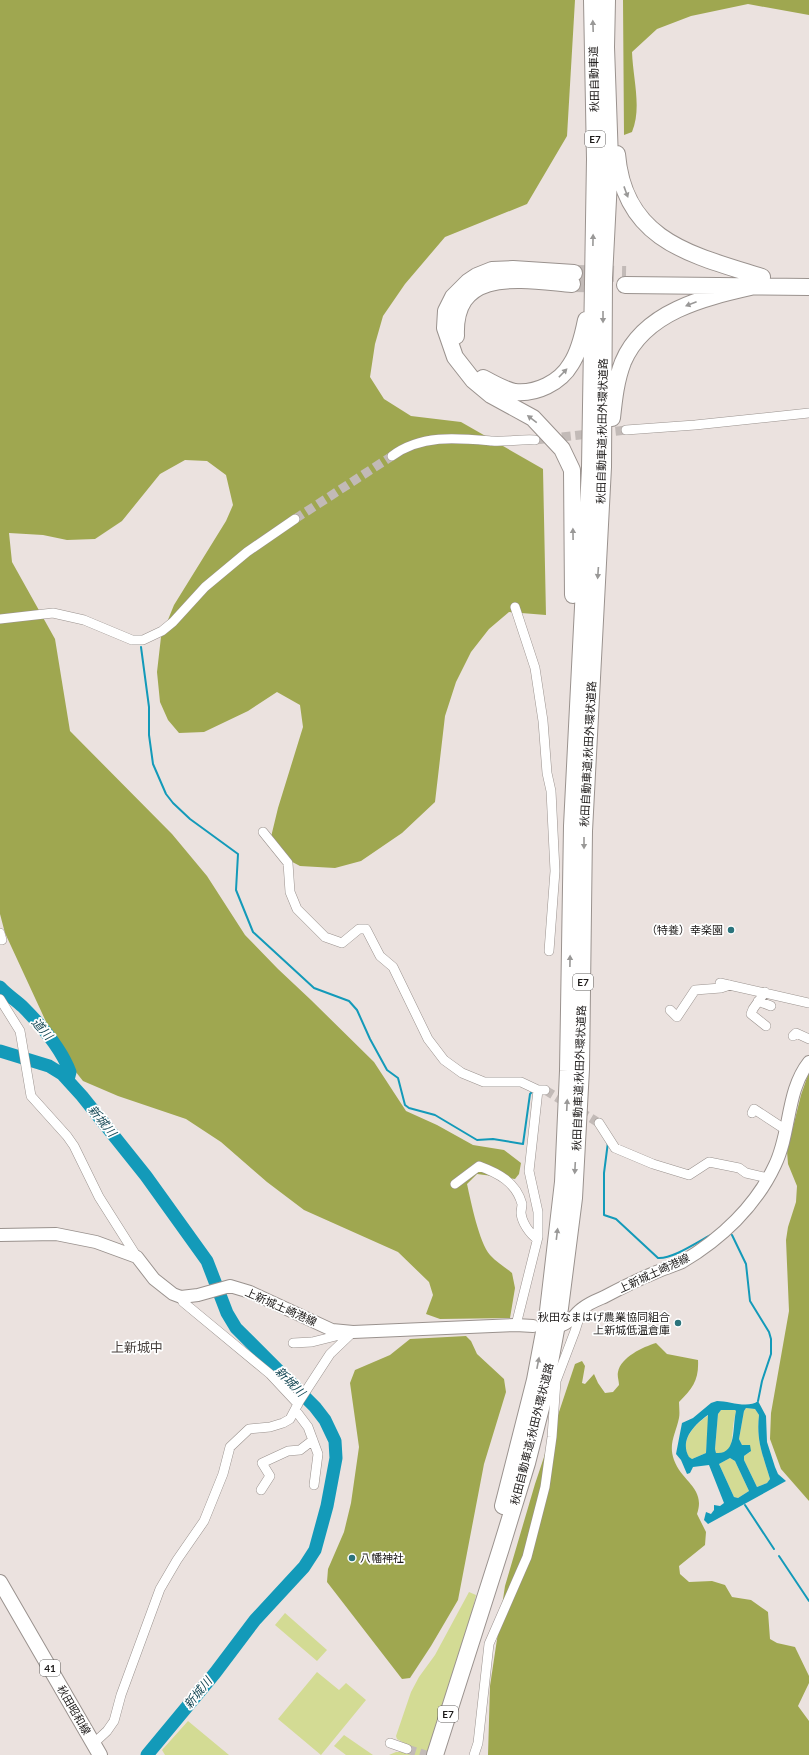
<svg xmlns="http://www.w3.org/2000/svg" width="809" height="1755" font-family="Lato,'Noto Sans JP',sans-serif">
<style>
.green{fill:#d3db94}
.forest{fill:#9fa750}
.water{fill:#139ab9;fill-rule:evenodd}
.lines{fill:none;stroke-linecap:round;stroke-linejoin:round}
.stream{stroke:#139ab9;stroke-width:2}
.river{stroke:#139ab9;stroke-width:13}
.minor-tunnel{stroke:#c2bab7;stroke-width:9;stroke-dasharray:9 4.5;stroke-linecap:butt}
.motorway-tunnel{stroke:#c2bab7;stroke-width:16;stroke-dasharray:16 8;stroke-linecap:butt}
.minor-casing{stroke:#9a928e;stroke-width:10}
.secondary-casing{stroke:#9a928e;stroke-width:14}
.primary-casing{stroke:#9a928e;stroke-width:16}
.motorway-casing{stroke:#9a928e;stroke-width:18}
.minor{stroke:#fff;stroke-width:9}
.secondary{stroke:#fff;stroke-width:12}
.primary{stroke:#fff;stroke-width:14}
.motorway{stroke:#fff;stroke-width:16}
.oneway{fill:#999897}
.poi-dot{fill:#2b747c;stroke:#fff;stroke-width:1.5}
.labels{text-anchor:middle;stroke-width:3.5;stroke-linejoin:round;paint-order:stroke}
.shield{fill:#fff;stroke:#605e5d;stroke-width:1}
.shield-label{font-size:10px;font-weight:bold;fill:#1c1918}
.street-label{font-size:11px;fill:#1c1918;stroke:#fff}
.poi-label{font-size:11px;fill:#1c1918;stroke:#fff;text-anchor:end}
.water-label{font-size:12px;font-style:italic;fill:#164855;stroke:#fff}
.quarter-label{font-size:13px;fill:#463f3c;stroke:#fff}
</style>
<rect width="100%" height="100%" fill="#ebe2df"/>
<!-- green -->
<path class="green" d="M746 1408 755 1409 759 1415C756 1441 763 1455 770 1479L767 1483 757 1487 744 1460V1456L750 1452V1445H742L739 1439 744 1411Z
M721 1410H735L736 1411C735 1417 733 1422 733 1428 731 1441 734 1455 716 1453L715 1449 718 1414Z
M709 1415 706 1453 692 1459 689 1458C679 1440 695 1424 709 1415Z
M730 1458 735 1461 749 1491 738 1498 734 1497 719 1464Z
M469 1592 476 1595C464 1650 446 1702 427 1755H389L396 1752H402L404 1743 397 1739 396 1736 411 1692 419 1677 435 1655Z
M285 1613 327 1650 317 1661 275 1625Z
M317 1672 339 1690 346 1683 366 1700 321 1755 278 1719Z
M188 1721 229 1755H165L162 1750Z
M344 1735 373 1755H346L334 1746Z"/>
<!-- forest -->
<path class="forest" d="M0 0H575L567 136 527 204 445 237 405 284 383 316 375 344 370 377 384 399 411 416 461 422 543 469 546 615 509 612 489 629 471 652 456 682 445 716 435 802 402 833 361 861 335 868 300 866 279 855 271 837 278 808 303 727 300 705 277 692 248 711 204 732 179 733 168 720 160 702 157 672 161 637 174 605 226 521 233 505 226 475 207 461 185 460 160 474 122 521 95 539 67 540 43 535 9 533 12 562 55 639 70 731 172 834 207 876 245 935 278 969 311 1000 374 1062 406 1111 437 1125 473 1145 504 1150 521 1163 519 1174 515 1179 477 1174 467 1184C471 1202 479 1242 490 1255 496 1262 505 1267 512 1273L515 1288 510 1318 440 1319 426 1314 433 1295 429 1282 398 1252 304 1210 267 1182 221 1142 186 1119 118 1096 83 1081 60 1052 5 933 0 914Z
M623 0H809V15L748 4 691 16 657 29 632 52C633 79 642 108 632 132L624 135Z
M809 1072V1501L781 1469 770 1439 771 1413 789 1311 786 1240 788 1227 796 1202 797 1186 788 1164 787 1151 801 1095Z
M466 1336 471 1341 477 1354 504 1379 506 1392 484 1464 458 1600 431 1646 410 1678 402 1679 327 1582 328 1569 344 1532 351 1503 359 1447 350 1383 355 1370 390 1355 410 1339Z
M656 1343 667 1354 698 1360C699 1380 693 1388 679 1402 679 1407 680 1413 679 1418 676 1433 668 1444 674 1460 682 1482 706 1488 697 1514L706 1532 705 1545 679 1566 680 1574 689 1582 712 1581 725 1585 732 1597 751 1600 768 1612 770 1639 777 1643 795 1647 809 1676V1683L798 1706 809 1721V1755H488L490 1686 505 1586 535 1484 575 1364 582 1361 585 1366 582 1383 585 1384 594 1374 598 1383 605 1393 613 1392 619 1385C619 1381 617 1376 618 1372 621 1357 643 1347 656 1343Z"/>
<!-- water -->
<path class="water" d="M717 1401C729 1401 748 1409 758 1401L766 1416 767 1442 775 1467 778 1474 786 1481 708 1524 704 1520 706 1512 711 1514 714 1510V1505L720 1506 724 1503 709 1465 693 1467 690 1473 687 1474 681 1460 676 1454 682 1423 693 1418 711 1403ZM746 1408 755 1409 759 1415C756 1441 763 1455 770 1479L767 1483 757 1487 744 1460V1456L751 1451 750 1445H742L739 1439 744 1411ZM721 1410H735L736 1411C732 1428 737 1455 716 1453L715 1449 718 1414ZM708 1415 706 1453 692 1459 689 1457C679 1440 695 1424 708 1415ZM730 1458 735 1461 749 1491 738 1498 734 1497 719 1464Z"/>
<g class="lines">
<!-- stream -->
<path class="stream" d="M141 647 149 707V735L153 764 166 794 173 803 190 819 238 854 236 890 253 932 314 988 349 1001 357 1010 370 1039 387 1070 398 1078 405 1105 409 1108 435 1115 477 1140 493 1139 523 1144 530 1094 533 1091
M608 1142 604 1173V1215L616 1219 658 1258C673 1259 697 1242 711 1235
M732 1235 746 1264 750 1301 769 1332 771 1339V1354L762 1381 758 1401
M745 1505 774 1549
M779 1556 809 1601"/>
<!-- river -->
<path class="river" d="M0 987C7 995 16 1000 23 1007 42 1026 61 1048 70 1072L68 1080
M0 1051 49 1066 62 1074 82 1096 146 1176 207 1261 227 1313 236 1328 315 1407 325 1420 335 1441 336 1458 327 1506 315 1550 304 1567 255 1620 215 1673 147 1755"/>
<!-- minor-tunnel -->
<path class="minor-tunnel" d="M535 440 626 430
M295 519 392 456
M545 1090 599 1123
M407 1749 426 1755"/>
<!-- motorway-tunnel -->
<path class="motorway-tunnel" d="M574 273 626 274
M572 284 625 285"/>
<defs>
<path id="minor" d="M626 430 695 425 809 413
M392 456C421 434 458 438 492 441 506 442 521 439 535 440
M515 607 535 668 543 721 547 773 551 791 555 871 549 951
M0 619 53 613 84 620 132 640H143L162 631 173 622 205 587 247 552 295 519
M263 832 288 863 290 892 297 909 325 937 342 943 359 929H366L380 956 393 967 428 1039 444 1060 462 1073 484 1082H521L538 1090H545
M0 933 2 940H0
M720 983 809 1003
M765 992 753 1009 751 1014 766 1026
M0 999 20 1031 31 1096 67 1136 74 1146 99 1197 137 1257
M758 1001 771 1006
M670 1010 677 1017 695 990 721 988 730 985
M793 1036 796 1033 809 1039
M752 1113 754 1109 786 1130
M599 1123 615 1148 653 1164 689 1175 709 1162 739 1168 746 1173 768 1178
M455 1184 479 1166C498 1173 516 1182 522 1204 522 1207 521 1210 521 1213 522 1223 530 1234 537 1239
M181 1297 183 1302 270 1374 298 1404
M516 1325 538 1237V1212L529 1171 538 1090
M293 1343 312 1342 348 1333
M296 1411 308 1427 318 1454 314 1485
M261 1490 270 1476 262 1463 288 1451 300 1450 313 1440
M390 1743 407 1749
M93 1744 107 1731 114 1721 121 1695 160 1589 177 1560 204 1521 223 1474 230 1447 249 1429 270 1427 283 1423 290 1419 300 1400 330 1354 353 1332
M474 1755 478 1743 489 1644 527 1557 545 1487 552 1437 556 1381 575 1331 582 1309"/>
<path id="secondary" d="M0 1235 56 1234 96 1242 137 1257 154 1279 173 1294 181 1297 198 1295 230 1286 250 1292 332 1330 353 1332 516 1325 533 1326
M562 1325C573 1321 575 1313 583 1308 589 1303 597 1300 604 1297 621 1288 637 1280 654 1273 663 1269 673 1266 682 1262 721 1239 756 1206 775 1165 791 1132 786 1091 809 1062"/>
<path id="primary" d="M0 1582 100 1755"/>
<path id="motorway" d="M617 154C624 241 692 255 762 277
M625 285 809 287
M456 336C453 265 524 280 572 284
M483 378C493 383 504 390 515 392 536 394 560 383 571 364 579 352 583 335 586 320
M612 418C614 399 616 380 623 362 645 310 707 297 755 286
M573 595 572 470 562 449 533 418 491 395 473 380 455 357 445 328 446 311 453 297 468 282 477 276 492 270 513 269 574 273
M503 1506 535 1380 548 1311 563 1182 568 1071 572 826 590 468 595 159 592 0
M435 1755 501 1548 527 1463 543 1400 560 1308 574 1198 581 1069 584 831 603 467 604 278 610 160 606 47 607 0"/>
</defs>
<!-- minor casing -->
<use href="#minor" class="minor-casing"/>
<!-- secondary casing -->
<use href="#secondary" class="secondary-casing"/>
<!-- primary casing -->
<use href="#primary" class="primary-casing"/>
<!-- motorway casing -->
<use href="#motorway" class="motorway-casing"/>
<!-- minor -->
<use href="#minor" class="minor"/>
<!-- secondary -->
<use href="#secondary" class="secondary"/>
<!-- primary -->
<use href="#primary" class="primary"/>
<!-- motorway -->
<use href="#motorway" class="motorway"/>
</g>
<!-- one-way arrows -->
<defs><path id="oneway-solid" d="M-6-.8H1V-3.2L6.5 0L1 3.2V.8H-6Z"/></defs>
<g class="oneway">
<use href="#oneway-solid" transform="translate(593 26) rotate(-92)"/>
<use href="#oneway-solid" transform="translate(626 192) rotate(70)"/>
<use href="#oneway-solid" transform="translate(593 240) rotate(-89)"/>
<use href="#oneway-solid" transform="translate(691 304) rotate(159)"/>
<use href="#oneway-solid" transform="translate(603 317) rotate(90)"/>
<use href="#oneway-solid" transform="translate(563 373) rotate(-46)"/>
<use href="#oneway-solid" transform="translate(532 419) rotate(-143)"/>
<use href="#oneway-solid" transform="translate(573 534) rotate(-91)"/>
<use href="#oneway-solid" transform="translate(598 573) rotate(94)"/>
<use href="#oneway-solid" transform="translate(584 843) rotate(90)"/>
<use href="#oneway-solid" transform="translate(570 961) rotate(-89)"/>
<use href="#oneway-solid" transform="translate(567 1105) rotate(-87)"/>
<use href="#oneway-solid" transform="translate(575 1168) rotate(93)"/>
<use href="#oneway-solid" transform="translate(557 1234) rotate(-83)"/>
<use href="#oneway-solid" transform="translate(538 1363) rotate(-79)"/>
</g>
<!-- markers -->
<g class="poi-dot">
<circle cx="731" cy="930" r="4"/>
<circle cx="678" cy="1323" r="4"/>
<circle cx="352" cy="1558" r="4"/>
</g>
<g class="labels">
<!-- shield labels -->
<g class="shield">
<rect x="585" y="131" width="20" height="16" rx="3"/>
<rect x="573" y="974" width="20" height="16" rx="3"/>
<rect x="40" y="1660" width="20" height="16" rx="3"/>
<rect x="438" y="1706" width="20" height="16" rx="3"/>
</g>
<g class="shield-label">
<text x="595" y="143">E7</text>
<text x="583" y="986">E7</text>
<text x="50" y="1672">41</text>
<text x="448" y="1718">E7</text>
</g>
<!-- street labels -->
<g class="street-label">
<text transform="translate(594 79) rotate(-91)" y="4">秋田自動車道</text>
<text transform="translate(602 431) rotate(-89)" y="4">秋田自動車道;秋田外環状道路</text>
<text transform="translate(588 754) rotate(-87)" y="4">秋田自動車道;秋田外環状道路</text>
<text transform="translate(579 1078) rotate(-88)" y="4">秋田自動車道;秋田外環状道路</text>
<text transform="translate(654 1273) rotate(-25)" y="4">上新城土崎港線</text>
<text transform="translate(281 1307) rotate(24)" y="4">上新城土崎港線</text>
<text transform="translate(532 1434) rotate(-76)" y="4">秋田自動車道;秋田外環状道路</text>
<text transform="translate(74 1710) rotate(60)" y="4">秋田昭和線</text>
</g>
<!-- poi labels -->
<g class="poi-label">
<text x="723" y="934">（特養）幸楽園</text>
<text x="670" y="1321">秋田なまはげ農業協同組合<tspan x="670" dy="13">上新城低温倉庫</tspan></text>
<text x="360" y="1562" text-anchor="start">八幡神社</text>
</g>
<!-- water labels -->
<g class="water-label">
<text transform="translate(42 1029) rotate(48)" y="4">道川</text>
<text transform="translate(102 1121) rotate(51)" y="4">新城川</text>
<text transform="translate(290 1382) rotate(45)" y="4">新城川</text>
<text transform="translate(198 1693) rotate(-51)" y="4">新城川</text>
</g>
<!-- quarter labels -->
<g class="quarter-label">
<text x="137" y="1352">上新城中</text>
</g>
</g>
</svg>
